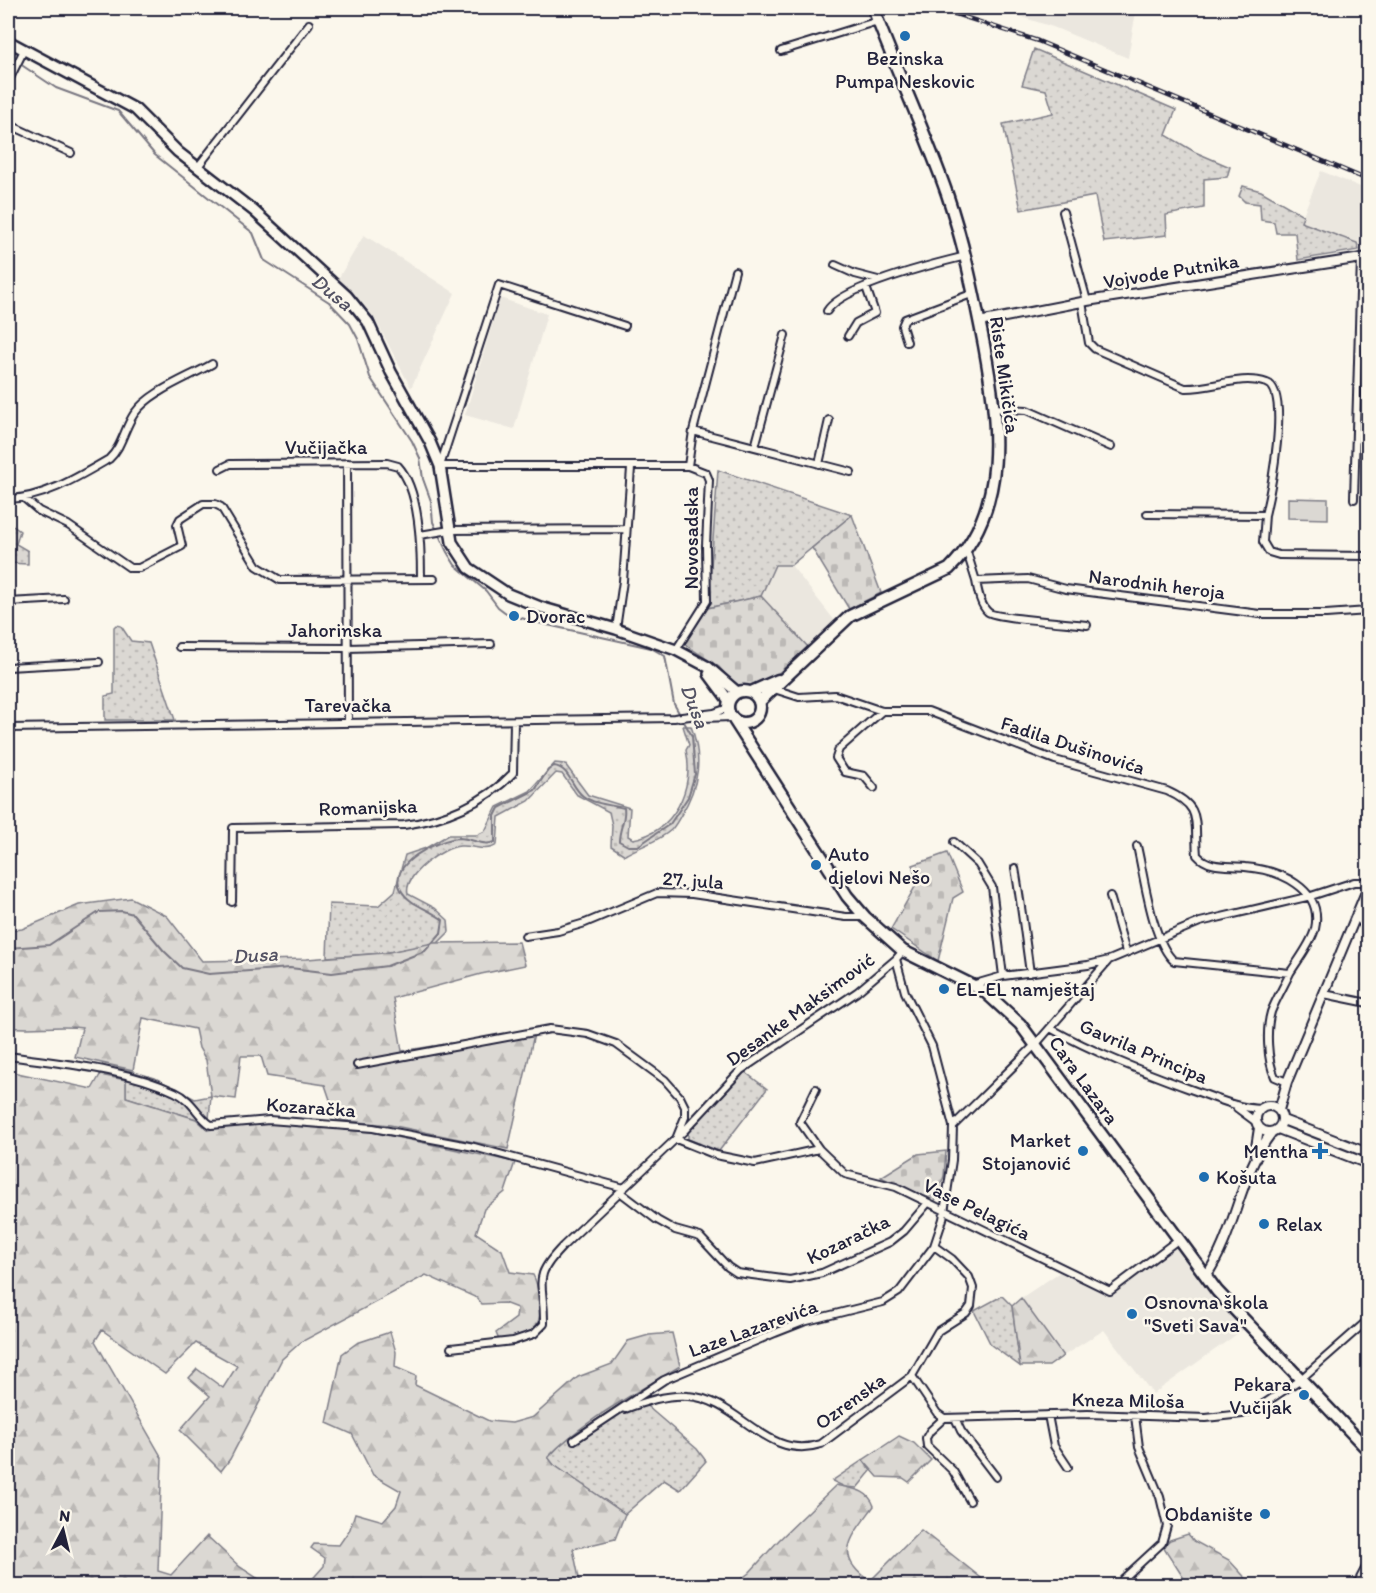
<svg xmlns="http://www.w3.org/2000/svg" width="1376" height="1593" font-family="Itim,sans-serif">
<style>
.built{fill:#ebe7df}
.grass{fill:url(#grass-dots);stroke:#7e7d87;stroke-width:1.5}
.forest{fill:url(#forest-firs);stroke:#7e7d87;stroke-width:1.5}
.cemetery{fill:url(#cemetery-stones);stroke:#7e7d87;stroke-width:1.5}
.park{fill:#dbd8d3;stroke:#7e7d87;stroke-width:1.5}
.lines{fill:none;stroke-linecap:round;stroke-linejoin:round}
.stream{stroke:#787681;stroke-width:2}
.minor-casing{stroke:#22223b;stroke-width:10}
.tertiary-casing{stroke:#22223b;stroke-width:12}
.secondary-casing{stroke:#22223b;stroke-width:14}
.primary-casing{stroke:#22223b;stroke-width:15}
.minor{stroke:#fbf7ec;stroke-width:6}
.tertiary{stroke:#fbf7ec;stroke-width:8}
.secondary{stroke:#fbf7ec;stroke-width:9}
.primary{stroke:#fbf7ec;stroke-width:10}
.rail-casing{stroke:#22223b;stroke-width:4.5}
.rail{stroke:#fbf7ec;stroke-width:2;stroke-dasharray:7;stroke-linecap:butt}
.poi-dot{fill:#1f6fb2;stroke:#fbf7ec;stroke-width:2}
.labels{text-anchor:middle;stroke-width:5;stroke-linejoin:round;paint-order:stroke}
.poi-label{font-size:20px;fill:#22223b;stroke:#fbf7ec;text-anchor:start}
.street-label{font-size:20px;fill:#22223b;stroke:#fbf7ec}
.water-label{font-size:21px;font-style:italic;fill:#545364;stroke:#fbf7ec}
</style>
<defs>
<pattern id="grass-dots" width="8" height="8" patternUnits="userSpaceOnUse" patternTransform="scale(1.5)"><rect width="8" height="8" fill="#dbd8d3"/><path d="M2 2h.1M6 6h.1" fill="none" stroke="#bcb9b6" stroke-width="1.8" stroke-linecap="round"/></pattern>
<pattern id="forest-firs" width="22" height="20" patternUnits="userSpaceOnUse" patternTransform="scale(1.5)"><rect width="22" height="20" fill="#dbd8d3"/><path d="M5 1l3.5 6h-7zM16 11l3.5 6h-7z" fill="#bcb9b6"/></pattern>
<pattern id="cemetery-stones" width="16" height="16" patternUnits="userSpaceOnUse" patternTransform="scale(1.5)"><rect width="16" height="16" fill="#dbd8d3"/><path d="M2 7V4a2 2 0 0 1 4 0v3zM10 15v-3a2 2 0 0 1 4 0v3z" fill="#bcb9b6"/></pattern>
</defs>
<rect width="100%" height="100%" fill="#fbf7ec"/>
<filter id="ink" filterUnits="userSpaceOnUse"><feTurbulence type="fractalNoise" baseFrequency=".0167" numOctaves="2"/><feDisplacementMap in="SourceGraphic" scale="12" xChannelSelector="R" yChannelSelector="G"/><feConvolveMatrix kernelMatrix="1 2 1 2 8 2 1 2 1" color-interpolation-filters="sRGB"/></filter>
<g filter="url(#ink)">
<!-- built -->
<path class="built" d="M993 8H1140L1135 17 1128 58 1053 27Z
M1321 171 1368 190V248L1359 250 1357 243 1300 222Z
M364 235 455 293 411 388 375 319 362 302 338 279Z
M500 298 547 314 514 429 465 415Z
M775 565H791L835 621 808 647 761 596Z
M1176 1245 1244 1329 1153 1394 1104 1330 1063 1356 1021 1298 1060 1272 1109 1296Z"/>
<!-- grass -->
<path class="grass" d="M1034 49 1176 110 1166 135 1195 152 1230 167 1227 177 1204 179V208L1166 215 1167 235 1104 242 1095 196 1021 210 1003 124 1053 113 1046 90 1022 85Z
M1243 186 1261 191 1303 215 1301 222 1357 243 1359 250 1298 260 1295 233H1276L1274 222 1261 220 1260 204 1245 202 1239 196Z
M718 470 852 515 791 565H775L761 596 708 608Z
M8 502 12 508 8 513 9 523 20 531 16 544 28 551V564L8 563Z
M116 625 121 626 131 641 149 643 175 720H105V696L114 694V627Z
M683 726H691C703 758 699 786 681 815 678 820 675 826 671 830 658 842 640 846 625 855L611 846 612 825 609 812 577 795 562 774 556 773 529 801 499 817 497 845C485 853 473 845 460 846 443 847 403 875 408 894L435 908 448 920 449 932 438 943 384 953 327 957 329 904 378 906 395 891 405 855 426 848 448 835H477L485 831 497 807 530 791 555 763 565 764 588 795 630 808 628 836 633 839C674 832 695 788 686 750L689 745Z
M103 1063 155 1078 195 1099 211 1096 208 1130 196 1119 126 1097V1080L100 1075Z
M745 1072 767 1089 719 1151 688 1139V1132L726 1089Z
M1002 1296 1012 1306 1020 1366 991 1345 974 1311Z
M634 1395 697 1449 706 1461 680 1490 664 1480 625 1514 554 1465 548 1458 563 1442Z
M863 1460 871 1471 857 1488 845 1487 832 1481Z"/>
<!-- forest -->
<path class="forest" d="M131 898 167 916 202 961 307 959 384 953 433 943 519 942 525 965 481 974 393 998 402 1051 535 1030 508 1149 390 1125 337 1120 325 1085 267 1076 261 1056H241L236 1099 211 1096 206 1060 199 1048 195 1029 143 1018 133 1070 75 1057 82 1028C56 1025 34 1030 8 1027V931L22 929 79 905Z
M8 1071 92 1089 100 1075 126 1080V1097L196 1119 208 1130 255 1122 372 1132 515 1162 505 1192 484 1209 476 1233 502 1250 510 1272 533 1275C537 1282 538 1289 539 1297 546 1331 527 1336 499 1340L496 1333 516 1318 517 1308 504 1303 482 1304 477 1298 426 1275 301 1342 282 1359 230 1459 221 1471 180 1430 210 1396 189 1378 197 1369 223 1388 237 1366 196 1343 165 1374 102 1330 95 1341 162 1458 158 1571 171 1575 207 1536 240 1567 268 1585 8 1586Z
M1021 1298 1063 1356 1049 1366H1020L1012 1306Z
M390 1332 396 1352 395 1367 416 1376 415 1385 489 1421 512 1423 533 1417 578 1377 612 1364 628 1341 649 1335 672 1333 680 1366C635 1394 585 1419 548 1457L554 1465 625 1514 615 1539 573 1549 580 1583 583 1585H307L324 1566 325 1558 311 1548 314 1544 339 1545 350 1529 355 1513 383 1521 396 1506 401 1491 373 1475 352 1434 327 1423 342 1354 357 1343Z
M899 1436 914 1443 931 1460 909 1482 903 1478 878 1477 863 1460Z
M836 1485C850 1489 868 1488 874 1506 853 1535 831 1556 870 1581L921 1530 985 1581 981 1586 733 1585 749 1573 779 1540Z
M1188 1534 1194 1541 1229 1560 1252 1585H1188L1163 1546 1170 1540Z"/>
<!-- cemetery -->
<path class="cemetery" d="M852 515 881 593 849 609 812 548Z
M761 596 808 647 773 678 757 687 736 686 719 667 684 644 708 608Z
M947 853 963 892 953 898 938 961 891 929 916 885 913 865Z
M946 1151 944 1176 935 1201H928L881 1177 918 1154Z"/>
<!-- park -->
<path class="park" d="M1288 498 1328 499V519L1288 518Z"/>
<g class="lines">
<!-- stream -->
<path class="stream" d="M8 56 56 88 118 111 155 155 253 233 264 260 329 302 350 324 358 339 370 377 412 441 420 458 423 479 431 501 433 522 447 552 455 565 486 591 498 607 506 613 534 622 651 648 665 656 674 704 692 736 695 774 688 797 670 824 638 846H628L619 841C619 829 626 819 624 808 610 805 594 804 583 796 571 787 570 768 554 766L548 770 535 790 499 808 495 816V842C484 847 471 838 459 838 439 839 386 864 401 890 409 905 430 909 443 920L441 933 425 951 387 966 332 973 290 968 209 974 182 968 164 951 133 914 122 911 99 912 49 945 8 948"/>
<defs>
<path id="minor" d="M781 51 878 21
M8 82 23 52
M8 124 71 153
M197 168 309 24
M1063 212 1087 301
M835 265 855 274 878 280
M1082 302 1089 343 1095 349 1185 388C1212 389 1240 374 1267 383 1291 390 1270 494 1265 515L1147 514
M827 311C841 287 937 263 966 256
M625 326 499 285 440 466H688L706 473 709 480 706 546 707 601 676 650
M848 336 856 323 875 313 866 287
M907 342 902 326 905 319 974 293
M994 408 1027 410 1111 447
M693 431 851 472
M755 447 785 335
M347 463 348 721
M819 464 829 420
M688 466 693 431 735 271
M220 469 230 464 387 463 398 466C420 490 421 547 421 579
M8 499C44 498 78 477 109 459 122 447 124 429 134 414 150 391 188 378 212 364
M25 499 39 511 68 525 130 568H139L182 546 177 525 180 519 203 504H215L221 507 257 566 280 580 434 579
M1354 499 1361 258
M1265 515 1263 542 1269 552 1279 555 1368 556
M420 535 450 530 626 529
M966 549 976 581 1028 579 1066 589 1260 614H1326L1368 611
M976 581C978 591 980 605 988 612 994 618 1072 623 1087 625
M8 602 64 599
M616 629 623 581 631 468
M179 647 348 648 491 644
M8 667 99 662
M774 689 799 697 835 695 882 711H928L1055 760 1167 791C1203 807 1194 820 1197 855 1209 869 1229 865 1245 867 1279 870 1324 888 1315 929 1311 944 1298 960 1290 973L1174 961C1152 942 1144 875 1137 846
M702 718 732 717
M8 728 674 718 714 713 728 708
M874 788 864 776 845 772 836 758 839 749 882 711
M954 842 978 864 992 887 1003 976
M1015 868C1021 903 1025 937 1030 973
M1110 896 1126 952
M232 902 233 828 404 825C443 820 485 803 513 773L514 722
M1356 915 1368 931
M525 936 558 931 585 923 657 893 692 894 846 917H864
M903 951 896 959 905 992 932 1046 953 1126
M972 985 1003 976 1088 965 1109 960 1200 922 1311 896 1354 882H1368
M1324 994 1368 1003
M1050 1028C1095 1053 1141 1071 1190 1089 1213 1097 1236 1108 1261 1109
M8 1056C62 1064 124 1068 175 1092 193 1100 198 1117 211 1125L269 1120 373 1128 474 1147 624 1188
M357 1065 550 1029 588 1034 616 1044 665 1080 680 1097 685 1107V1117L676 1139 716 1155 755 1163 819 1149
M1287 1082 1275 1077C1267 1060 1266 1029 1271 1012 1276 999 1284 986 1290 973
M816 1089 800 1122 819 1149 845 1174 896 1187 1110 1291 1179 1239
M1237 1108 1256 1122
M620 1192 657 1220 675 1230 700 1237 728 1267 737 1273 790 1280 822 1273 890 1242 904 1231 927 1204
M451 1348 513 1341 534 1334 544 1324C545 1281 530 1280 563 1246L684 1131 741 1070 857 992 896 959
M912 1376 937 1413 944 1418 1088 1414 1206 1418 1242 1414 1256 1409 1301 1379 1368 1320
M625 1409C644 1402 667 1394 688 1396 739 1399 766 1462 821 1444L912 1376 938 1331 966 1313 971 1306 973 1288 969 1277 952 1259 934 1246
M1048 1415 1054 1446 1068 1467
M944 1418 930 1431 926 1438 927 1446 953 1471 970 1501
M955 1418 961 1431 996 1477
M574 1440 664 1380 775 1333 803 1322 883 1302 899 1292 934 1246 943 1219 952 1160 953 1126 1036 1044 1109 960
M1123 1579 1162 1543 1167 1526 1160 1497 1139 1447 1135 1416
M1356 1586 1368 1563"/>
<path id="tertiary" d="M979 322 1087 301 1368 257
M1256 1119a13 13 0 1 1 26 0a13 13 0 1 1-26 0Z
M1279 1110 1287 1082 1368 887
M1283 1120 1368 1153
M1278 1129 1368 1164
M1255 1154 1259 1128
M1206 1276C1236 1233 1239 1174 1272 1132"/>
<path id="secondary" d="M8 41 135 109 178 152 254 211 347 296 368 322 391 372 430 442 440 466 452 542 469 568 508 594 540 607 616 629 676 650 708 667 737 692
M709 674 729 701"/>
<path id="primary" d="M728 707a16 16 0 1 1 32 0a16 16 0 1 1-32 0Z
M751 692 778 680
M759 702 850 616 949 569C1010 509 998 421 984 345 974 294 964 244 947 194 925 131 896 70 873 8
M734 720 847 896 865 917 903 951 984 991 1020 1024 1217 1291 1368 1450"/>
</defs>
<!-- minor casing -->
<use href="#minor" class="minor-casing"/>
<!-- tertiary casing -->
<use href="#tertiary" class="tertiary-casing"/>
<!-- secondary casing -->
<use href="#secondary" class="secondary-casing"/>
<!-- primary casing -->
<use href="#primary" class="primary-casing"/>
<!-- minor -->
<use href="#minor" class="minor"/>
<!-- tertiary -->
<use href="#tertiary" class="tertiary"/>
<!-- secondary -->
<use href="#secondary" class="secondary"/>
<!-- primary -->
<use href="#primary" class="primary"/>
<defs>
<path id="rail" d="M937 8 1038 41 1368 180"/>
</defs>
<!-- rail casing -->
<use href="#rail" class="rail-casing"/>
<!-- rail -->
<use href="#rail" class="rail"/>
</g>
</g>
<!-- markers -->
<g class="poi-dot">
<circle cx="905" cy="36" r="6"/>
<circle cx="514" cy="616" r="6"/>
<circle cx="816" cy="865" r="6"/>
<circle cx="944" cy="989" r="6"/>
<circle cx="1083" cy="1151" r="6"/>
<path d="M1317 1142h6v6h6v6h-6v6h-6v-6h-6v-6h6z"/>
<circle cx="1204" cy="1177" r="6"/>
<circle cx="1264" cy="1224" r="6"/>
<circle cx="1132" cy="1314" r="6"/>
<circle cx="1304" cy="1395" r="6"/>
<circle cx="1265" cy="1514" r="6"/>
</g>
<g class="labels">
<!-- poi labels -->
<g class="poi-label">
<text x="905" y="65" text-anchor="middle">Bezinska<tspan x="905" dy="23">Pumpa Neskovic</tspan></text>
<text x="526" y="623">Dvorac</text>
<text x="828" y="861">Auto<tspan x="828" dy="23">djelovi Nešo</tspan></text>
<text x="956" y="996">EL-EL namještaj</text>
<text x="1071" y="1147" text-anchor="end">Market<tspan x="1071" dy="23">Stojanović</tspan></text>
<text x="1308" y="1158" text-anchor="end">Mentha</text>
<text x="1216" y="1184">Košuta</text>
<text x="1276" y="1231">Relax</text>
<text x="1144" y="1309">Osnovna škola<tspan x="1144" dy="23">"Sveti Sava"</tspan></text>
<text x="1292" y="1391" text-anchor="end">Pekara<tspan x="1292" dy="23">Vučijak</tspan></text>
<text x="1253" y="1521" text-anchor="end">Obdanište</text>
</g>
<!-- street labels -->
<g class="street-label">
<text transform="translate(1171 271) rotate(-9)" y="7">Vojvode Putnika</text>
<text transform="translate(1005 375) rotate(82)" y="7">Riste Mikičića</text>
<text x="326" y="454">Vučijačka</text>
<text transform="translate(691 538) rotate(-90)" y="7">Novosadska</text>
<text transform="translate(1157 584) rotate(7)" y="7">Narodnih heroja</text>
<text x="335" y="637">Jahorinska</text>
<text x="348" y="712">Tarevačka</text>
<text transform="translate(1073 745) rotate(18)" y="7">Fadila Dušinovića</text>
<text transform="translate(368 807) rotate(-2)" y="7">Romanijska</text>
<text transform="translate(693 880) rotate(4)" y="7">27. jula</text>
<text transform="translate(800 1009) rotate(-36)" y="7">Desanke Maksimović</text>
<text transform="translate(1144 1051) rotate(23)" y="7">Gavrila Principa</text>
<text transform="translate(1084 1080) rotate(54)" y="7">Cara Lazara</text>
<text transform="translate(311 1107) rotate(4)" y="7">Kozaračka</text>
<text transform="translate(977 1209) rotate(26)" y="7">Vase Pelagića</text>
<text transform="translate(848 1239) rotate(-26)" y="7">Kozaračka</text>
<text transform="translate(753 1328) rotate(-20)" y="7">Laze Lazarevića</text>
<text transform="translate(1128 1400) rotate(1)" y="7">Kneza Miloša</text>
<text transform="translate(850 1401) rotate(-36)" y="7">Ozrenska</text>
</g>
<!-- water labels -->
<g class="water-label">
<text transform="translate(332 292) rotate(39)" y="7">Dusa</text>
<text transform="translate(695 706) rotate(69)" y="7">Dusa</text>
<text transform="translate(255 955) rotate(-4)" y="7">Dusa</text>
</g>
</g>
<!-- margin -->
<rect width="1376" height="1593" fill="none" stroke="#fbf7ec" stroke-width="30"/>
<rect x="15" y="15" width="1346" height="1563" fill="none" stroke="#22223b" stroke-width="2" filter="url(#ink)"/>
<!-- north arrow -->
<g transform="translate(63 1530) rotate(7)" stroke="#fbf7ec" stroke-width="4.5" paint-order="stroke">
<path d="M0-4.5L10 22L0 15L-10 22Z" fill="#22223b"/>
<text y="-9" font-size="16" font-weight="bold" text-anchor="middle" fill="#22223b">N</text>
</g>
</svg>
